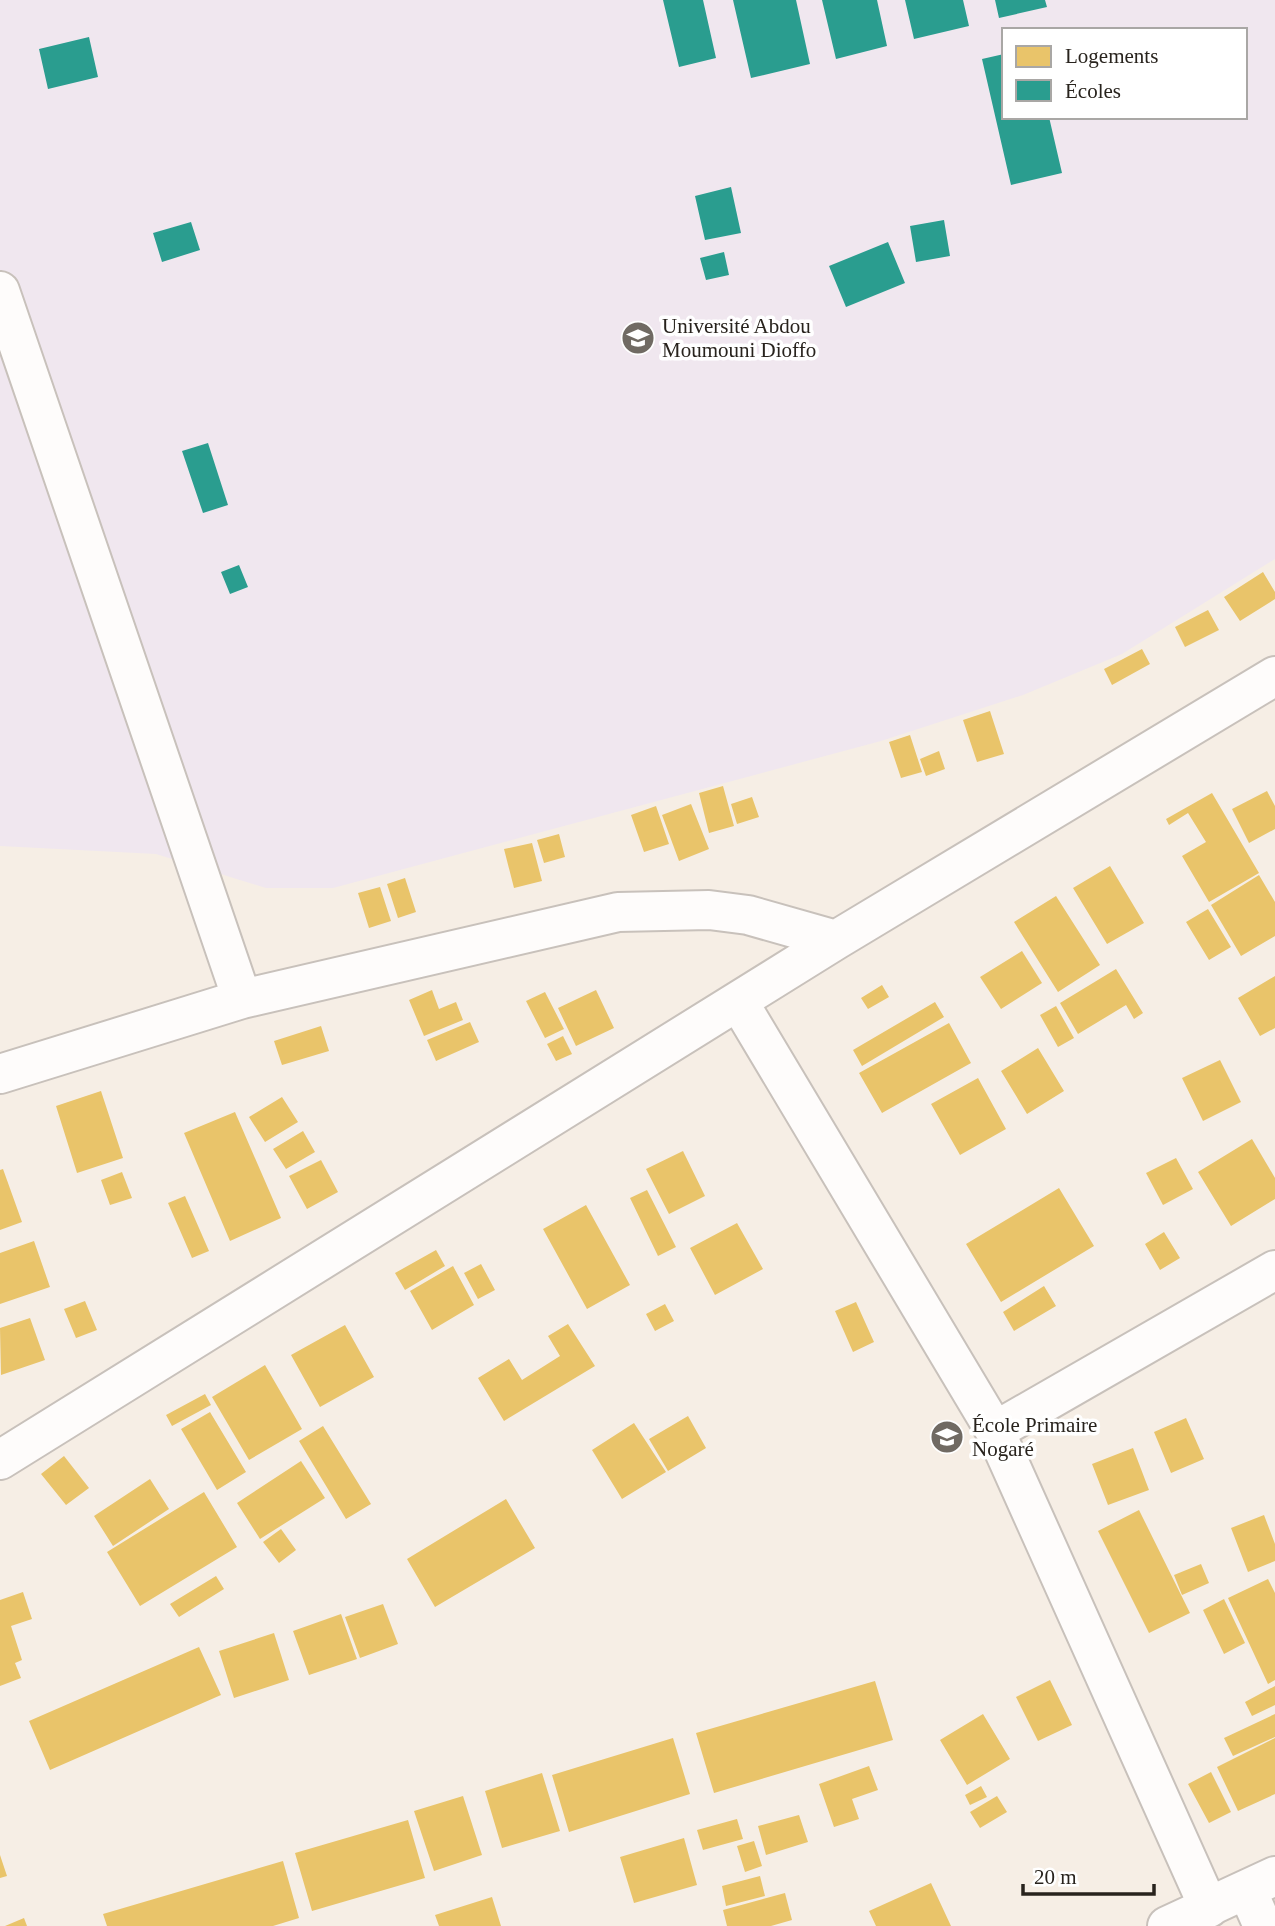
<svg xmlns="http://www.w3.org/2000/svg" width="1275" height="1926" font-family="'Times New Roman',serif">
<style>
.education{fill:#f0e7ef;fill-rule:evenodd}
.homes{fill:#e9c46a}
.schools{fill:#2a9d8f}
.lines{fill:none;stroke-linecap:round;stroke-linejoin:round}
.minor-casing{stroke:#c8c1bb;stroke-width:42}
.tertiary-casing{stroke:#c8c1bb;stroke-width:42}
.minor{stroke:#fefcfb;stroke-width:38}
.tertiary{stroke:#fefcfb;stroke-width:38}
.labels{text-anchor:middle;stroke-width:7;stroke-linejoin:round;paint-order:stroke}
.poi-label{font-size:21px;fill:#28231d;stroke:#fff;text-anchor:start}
</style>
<rect width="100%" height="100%" fill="#f6eee5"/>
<!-- education -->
<path class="education" d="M0 0H1275V559L1122 654 1023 695 881 741 333 888H266L156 854 0 846ZM1004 30H1245V117H1004Z"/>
<!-- homes -->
<path class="homes" d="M1263 572 1275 592V599L1240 621 1224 597Z
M1208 610 1219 630 1185 647 1175 627Z
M1142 649 1150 664 1112 685 1104 669Z
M990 711 1004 754 977 762 963 720Z
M910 735 922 772 901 778 889 742Z
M939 751 945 769 926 776 920 759Z
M723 786 734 826 709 833 699 793Z
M1267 791 1275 806V829L1249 843 1232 809Z
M1212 793 1259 873 1209 902 1182 856 1206 842 1188 813 1169 825 1166 819Z
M752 797 759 817 737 824 731 804Z
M691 804 709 849 679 861 662 815Z
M656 806 669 844 644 852 631 815Z
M559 834 565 857 544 863 537 840Z
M532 843 542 881 514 888 504 849Z
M1110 866 1144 923 1107 944 1073 888Z
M1259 875 1275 902V936L1241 956 1211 905Z
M405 878 416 912 398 918 387 884Z
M380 887 391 921 369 928 358 893Z
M1056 896 1100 965 1058 992 1014 922Z
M1208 909 1231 947 1209 960 1186 922Z
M1022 951 1042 983 1001 1009 980 977Z
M1116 969 1143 1013 1134 1019 1126 1005 1078 1034 1060 1003Z
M1275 976V1028L1260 1036 1238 998Z
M882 985 889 997 868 1009 861 998Z
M432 990 439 1009 456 1002 463 1020 424 1036 409 1000Z
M596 990 614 1028 576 1046 558 1008Z
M545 992 564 1029 545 1038 526 1001Z
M935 1002 944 1017 862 1066 853 1050Z
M1056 1006 1074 1038 1058 1047 1040 1015Z
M470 1022 479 1042 436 1061 427 1040Z
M949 1023 971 1063 882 1113 859 1073Z
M321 1026 329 1051 282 1065 274 1041Z
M563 1036 572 1054 556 1061 547 1044Z
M1038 1048 1064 1091 1027 1114 1001 1071Z
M1220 1060 1241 1102 1203 1121 1182 1078Z
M978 1078 1006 1129 960 1155 931 1104Z
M101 1091 123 1158 77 1173 56 1106Z
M282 1097 298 1122 265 1142 249 1117Z
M235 1112 281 1218 230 1241 184 1133Z
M303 1131 315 1152 286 1169 273 1149Z
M1252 1139 1275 1178V1199L1231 1226 1198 1172Z
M683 1151 705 1196 669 1214 646 1169Z
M1176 1158 1193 1189 1163 1205 1146 1173Z
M321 1160 338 1192 307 1209 289 1176Z
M3 1169 22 1222 0 1230V1170Z
M122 1172 132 1198 110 1205 101 1180Z
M1059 1188 1094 1246 1001 1302 966 1244Z
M647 1190 676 1247 658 1256 630 1198Z
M185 1196 209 1251 192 1258 168 1203Z
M586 1205 630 1285 587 1309 543 1229Z
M737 1223 763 1269 715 1295 690 1248Z
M1164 1232 1180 1258 1160 1270 1145 1244Z
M34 1241 50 1287 0 1304V1253Z
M436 1250 445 1266 405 1290 395 1273Z
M481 1264 495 1290 478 1299 464 1273Z
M453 1266 474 1305 432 1330 410 1291Z
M1044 1286 1056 1306 1014 1331 1003 1312Z
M85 1301 97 1330 76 1338 64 1309Z
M856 1302 874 1342 853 1352 835 1311Z
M665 1304 674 1321 655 1331 646 1314Z
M30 1318 45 1360 1 1375 0 1328Z
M568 1324 595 1366 504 1421 478 1378 509 1359 522 1380 560 1356 548 1336Z
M345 1325 374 1377 320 1407 291 1355Z
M265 1365 302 1429 249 1460 212 1397Z
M205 1394 211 1405 172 1426 166 1415Z
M210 1412 246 1472 217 1490 181 1429Z
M688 1416 706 1448 668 1471 649 1439Z
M1186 1418 1204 1459 1171 1473 1154 1432Z
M634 1423 666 1472 622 1499 592 1450Z
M323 1426 371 1504 346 1519 299 1441Z
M1133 1448 1149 1490 1108 1505 1092 1464Z
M64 1456 89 1488 66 1505 41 1474Z
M301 1461 325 1498 260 1539 237 1503Z
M150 1479 169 1509 113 1546 94 1516Z
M204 1492 237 1547 140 1606 107 1552Z
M506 1499 535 1548 435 1607 407 1559Z
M1139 1510 1190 1613 1149 1633 1098 1531Z
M1264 1515 1275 1544V1561L1248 1572 1231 1528Z
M281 1529 296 1550 279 1563 263 1542Z
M1201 1564 1209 1583 1182 1595 1174 1575Z
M216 1576 224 1589 179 1617 170 1604Z
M1268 1579 1275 1593V1680L1268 1684 1228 1598Z
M23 1592 32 1619 11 1626 22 1660 15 1663 21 1678 0 1686V1600Z
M1224 1599 1245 1643 1224 1654 1203 1610Z
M383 1604 398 1644 360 1658 345 1617Z
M341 1614 357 1659 309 1675 293 1631Z
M274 1633 289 1680 234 1698 219 1651Z
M199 1647 221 1695 50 1770 29 1721Z
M1050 1680 1072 1725 1038 1741 1016 1697Z
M875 1681 893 1740 714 1793 696 1733Z
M1275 1686V1705L1252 1716 1245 1702Z
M983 1714 1010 1759 967 1785 940 1740Z
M1275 1714V1737L1233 1756 1224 1738Z
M673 1738 690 1794 569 1832 552 1775Z
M1275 1738V1794L1238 1811 1217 1767Z
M869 1766 878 1790 852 1799 859 1819 834 1827 819 1784Z
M1211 1772 1231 1812 1209 1823 1188 1784Z
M542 1773 560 1831 502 1848 485 1791Z
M981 1786 987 1797 970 1805 965 1795Z
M463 1796 482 1855 434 1871 414 1811Z
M997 1796 1007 1812 980 1828 970 1812Z
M799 1815 808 1842 766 1855 758 1826Z
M737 1819 743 1839 703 1850 697 1830Z
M408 1820 425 1878 312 1911 295 1853Z
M684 1838 697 1885 634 1903 620 1857Z
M754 1841 762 1866 745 1872 737 1846Z
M0 1855 7 1876 0 1878Z
M283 1861 299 1918 273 1926H107L103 1914Z
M760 1876 765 1896 726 1906 722 1886Z
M931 1883 951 1926H876L869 1911Z
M785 1893 792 1920 771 1926H727L723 1910Z
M492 1897 501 1926H439L435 1915Z
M24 1918 27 1926H5Z"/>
<!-- schools -->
<path class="schools" d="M663 0H703L716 58 679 67Z
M733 0H796L810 64 751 78Z
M822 0H877L887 46 836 59Z
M905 0H963L969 26 914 39Z
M995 0H1045L1047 7 999 18Z
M89 37 98 77 48 89 39 49Z
M1004 54V117H1049L1062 173 1011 185 982 59Z
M731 187 741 233 705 240 695 196Z
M944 220 950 256 916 262 910 226Z
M191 222 200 250 162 262 153 233Z
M888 242 905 283 846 307 829 266Z
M724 252 729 275 706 280 700 258Z
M208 443 228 505 203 513 182 451Z
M239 565 248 587 230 594 221 572Z"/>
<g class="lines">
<defs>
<path id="minor" d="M0 291 242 999
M738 1001 995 1431 1209 1908
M0 1074 242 999 618 912 709 910 748 915 836 940
M995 1431 1275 1270
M0 1460 836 940 1275 676
M1247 1890 1263 1926"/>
<path id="tertiary" d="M1167 1926 1275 1876"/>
</defs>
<!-- minor casing -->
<use href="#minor" class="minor-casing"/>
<!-- tertiary casing -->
<use href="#tertiary" class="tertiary-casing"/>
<!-- minor -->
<use href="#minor" class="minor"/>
<!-- tertiary -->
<use href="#tertiary" class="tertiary"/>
</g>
<!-- icons -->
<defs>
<symbol id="university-disc" viewBox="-11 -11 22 22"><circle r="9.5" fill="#706a63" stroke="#fff"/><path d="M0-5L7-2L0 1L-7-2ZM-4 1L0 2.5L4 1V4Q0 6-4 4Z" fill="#fff"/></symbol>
<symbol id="school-disc" viewBox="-11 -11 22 22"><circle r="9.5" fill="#706a63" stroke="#fff"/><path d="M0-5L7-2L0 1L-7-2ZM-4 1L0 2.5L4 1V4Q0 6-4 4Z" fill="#fff"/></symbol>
</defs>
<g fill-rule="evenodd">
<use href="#university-disc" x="619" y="319" width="38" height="38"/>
<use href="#school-disc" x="928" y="1418" width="38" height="38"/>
</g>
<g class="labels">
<!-- poi labels -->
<g class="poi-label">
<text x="662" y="333">Université Abdou<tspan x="662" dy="24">Moumouni Dioffo</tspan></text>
<text x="972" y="1432">École Primaire<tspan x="972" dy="24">Nogaré</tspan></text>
</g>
</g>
<!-- legend -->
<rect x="1002" y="28" width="245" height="91" fill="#ffffff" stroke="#a9a7a5" stroke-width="2"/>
<rect x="1016" y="46" width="35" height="21" fill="#e9c46a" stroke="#a9a7a5" stroke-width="2"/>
<text x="1065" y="63" font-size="21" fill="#28231d">Logements</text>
<rect x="1016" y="80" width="35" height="21" fill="#2a9d8f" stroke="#a9a7a5" stroke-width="2"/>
<text x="1065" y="98" font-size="21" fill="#28231d">Écoles</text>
<!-- scale -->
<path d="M1023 1884v10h131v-10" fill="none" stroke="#28231d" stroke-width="3.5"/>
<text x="1034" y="1884" font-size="21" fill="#28231d" stroke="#ffffff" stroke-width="5" paint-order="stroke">20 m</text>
</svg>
